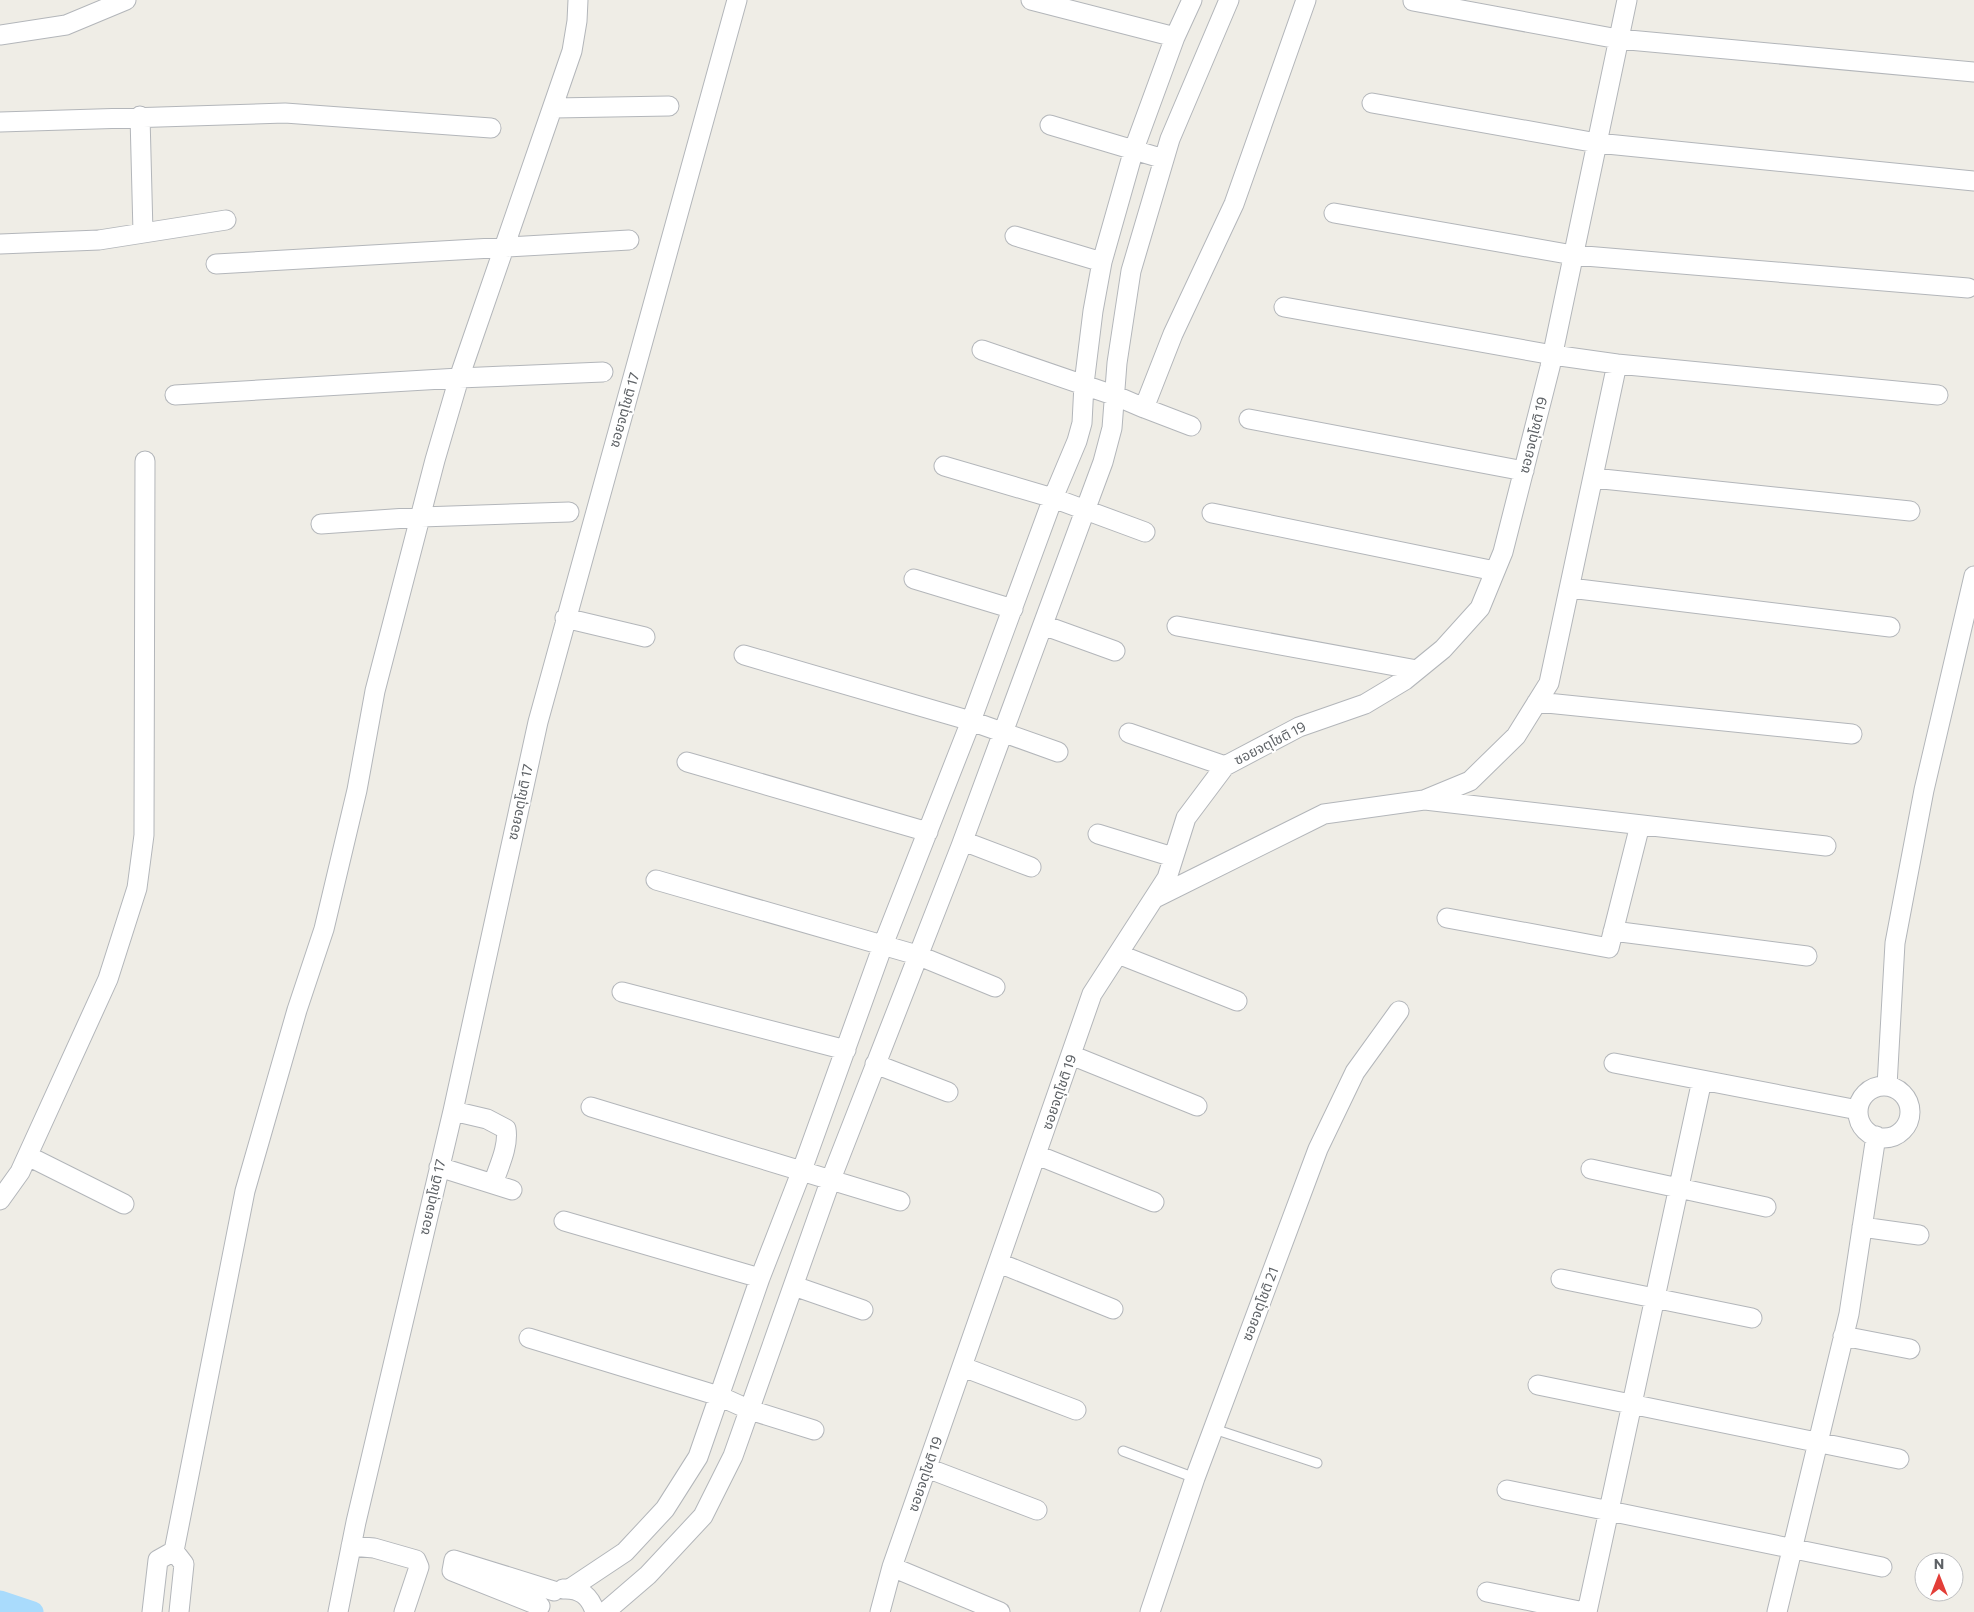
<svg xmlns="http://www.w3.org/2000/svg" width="1974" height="1612" font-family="Commissioner,'Noto Sans Thai',sans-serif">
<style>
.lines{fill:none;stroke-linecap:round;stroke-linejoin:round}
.canal{stroke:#a9dbfc;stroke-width:21}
.lane-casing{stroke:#b3b6ba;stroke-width:11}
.street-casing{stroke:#b3b6ba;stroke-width:21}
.lane{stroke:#fff;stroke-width:9}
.street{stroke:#fff;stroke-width:19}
.labels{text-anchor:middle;stroke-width:4;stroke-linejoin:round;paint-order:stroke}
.street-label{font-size:14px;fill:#5e6266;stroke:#fff}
</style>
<rect width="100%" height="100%" fill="#efede6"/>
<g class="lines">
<!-- canal -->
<path class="canal" d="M0 1601 33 1612"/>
<defs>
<path id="lane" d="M1214 1429 1317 1463
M1123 1451 1195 1478"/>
<path id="street" d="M1031 0 1175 37
M1413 1 1618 39 1974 72
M0 35 66 25 126 0
M1372 103 1597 143 1974 181
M554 108 669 106
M140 116 143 233
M0 122 285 113 491 128
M1050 125 1164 159
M1334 213 1573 255 1968 288
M1015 236 1102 262
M0 244 99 240 226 220
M216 264 629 240
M982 350 1116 396 1144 408 1173 334 1234 204 1306 0
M1617 364 1938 395
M175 395 459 378 603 372
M1144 408 1191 426
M1249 419 1524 471
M944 466 1053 498 1145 532
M1593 478 1910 511
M1212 513 1495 571
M321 524 421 517 569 512
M914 579 1013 609
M1570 588 1890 627
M565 618 645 637
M1043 625 1115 651
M1177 626 1417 670
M744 655 971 721 1058 752
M1537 702 1852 734
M1129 733 1225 766
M687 762 928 832
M1425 800 1826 846
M1098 834 1173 857
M963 841 1031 867
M656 880 917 955 995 987
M1155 898 1324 814 1424 800 1470 781 1516 736 1549 683 1617 364 1553 355 1284 307
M1447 918 1609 948 1640 825
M1613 931 1807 956
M1118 954 1237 1001
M622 992 846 1050
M1071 1055 1197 1106
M1614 1063 1858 1110
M875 1064 948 1092
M1887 1086 1895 943 1924 790 1974 576
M1858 1112a26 26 0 1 1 52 0a26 26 0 1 1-52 0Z
M591 1107 900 1201
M453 1111 487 1119 506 1129C509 1147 498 1168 493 1184
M1037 1155 1154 1202
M28 1156 124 1204
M439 1167 512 1190
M1591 1169 1766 1207
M0 1200 20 1172 108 979 137 888 144 835 145 461
M564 1221 760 1278
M1862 1227 1919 1235
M999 1263 1113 1309
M1561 1279 1752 1318
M794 1286 863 1310
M1843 1336 1910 1349
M529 1338 719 1396 750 1410 814 1430
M963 1367 1076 1410
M1538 1385 1899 1459
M927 1468 1037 1510
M1507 1490 1882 1567
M351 1546 374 1548 416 1560 419 1567 404 1612
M174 1551 184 1564 179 1612
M892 1567 1000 1612
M571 1588 625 1552 665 1509 698 1457 760 1278 802 1170 883 945 971 721 1053 498 1077 441 1082 423 1084 384 1093 311 1102 262 1134 149 1175 37 1192 0
M563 1589C580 1588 590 1596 595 1612
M1487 1592 1584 1612
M540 1606 452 1571 454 1560 554 1591
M152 1612 158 1560 174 1551 245 1191 297 1010 324 929 357 790 375 691 435 460 459 378 572 51 577 21 578 0
M338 1612 356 1522 453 1111 538 722 737 0
M605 1612 648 1575 703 1516 733 1456 831 1179 961 846 1103 462 1112 428 1117 363 1131 271 1170 139 1229 0
M880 1612 892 1567 1092 994 1167 878 1186 818 1225 766 1299 727 1365 704 1405 680 1443 649 1480 608 1503 552 1550 367 1627 0
M1150 1612 1195 1478 1318 1149 1355 1072 1399 1011
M1587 1612 1702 1080
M1777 1612 1849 1314 1876 1136"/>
</defs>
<!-- lane casing -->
<use href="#lane" class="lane-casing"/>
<!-- street casing -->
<use href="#street" class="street-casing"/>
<!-- lane -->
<use href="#lane" class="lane"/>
<!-- street -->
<use href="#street" class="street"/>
</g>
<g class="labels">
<!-- street labels -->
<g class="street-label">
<text transform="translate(624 410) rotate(-74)" y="5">ซอยจตุโชติ 17</text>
<text transform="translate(1533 435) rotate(-76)" y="5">ซอยจตุโชติ 19</text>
<text transform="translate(1270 743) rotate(-27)" y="5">ซอยจตุโชติ 19</text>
<text transform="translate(520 802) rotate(-78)" y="5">ซอยจตุโชติ 17</text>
<text transform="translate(1059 1092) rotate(-71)" y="5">ซอยจตุโชติ 19</text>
<text transform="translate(432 1197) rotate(-77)" y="5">ซอยจตุโชติ 17</text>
<text transform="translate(1260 1304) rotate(-69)" y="5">ซอยจตุโชติ 21</text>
<text transform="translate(925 1474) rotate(-71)" y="5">ซอยจตุโชติ 19</text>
</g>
</g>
<!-- north arrow -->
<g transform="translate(1939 1577)"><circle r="24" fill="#ffffff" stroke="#bfc0c2"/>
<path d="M0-4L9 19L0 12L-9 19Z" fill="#e33e38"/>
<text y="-8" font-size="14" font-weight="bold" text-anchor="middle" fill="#5e6266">N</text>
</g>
</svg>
